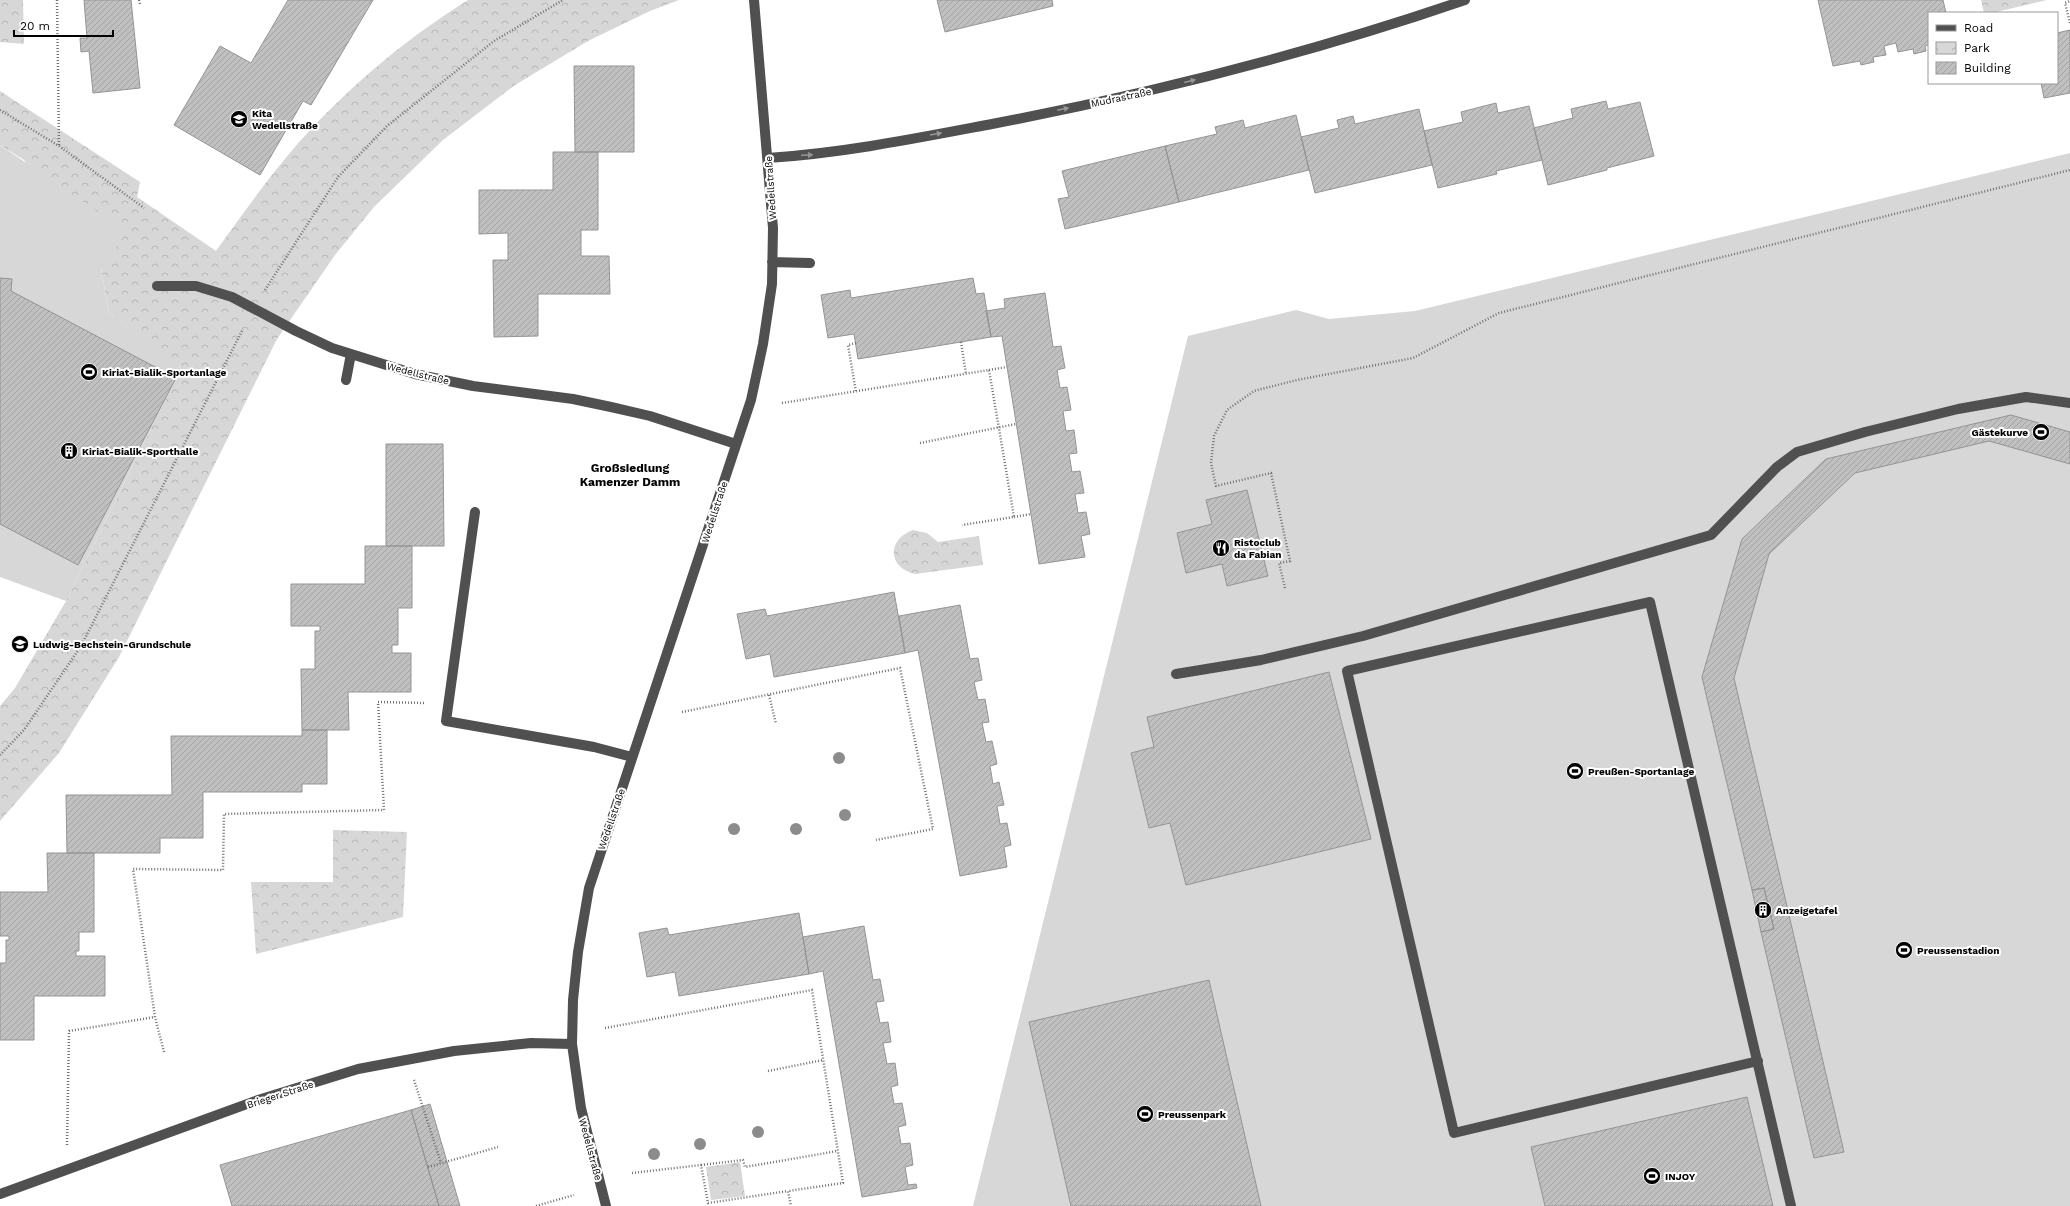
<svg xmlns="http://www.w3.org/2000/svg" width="2070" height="1206" font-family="'Work Sans',sans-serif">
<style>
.park{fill:url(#park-crowns)}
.pitch{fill:#d7d7d7}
.building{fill:url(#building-hatch);stroke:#949494}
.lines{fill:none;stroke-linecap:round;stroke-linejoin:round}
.path{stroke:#727272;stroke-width:2.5;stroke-dasharray:1 2;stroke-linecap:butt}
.minor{stroke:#505050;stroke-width:10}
.tree{fill:#8c8c8c}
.oneway{fill:#969696}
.labels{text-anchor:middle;stroke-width:4;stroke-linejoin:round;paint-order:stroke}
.street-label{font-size:10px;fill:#000;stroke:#fff}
.poi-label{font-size:10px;font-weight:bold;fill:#000;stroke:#fff;text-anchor:start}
.quarter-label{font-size:12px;font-weight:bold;fill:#000;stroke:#fff}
</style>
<defs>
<pattern id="park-crowns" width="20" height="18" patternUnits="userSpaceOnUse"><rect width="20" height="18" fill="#d7d7d7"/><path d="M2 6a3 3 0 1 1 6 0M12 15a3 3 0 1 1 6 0" fill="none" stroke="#b7b7b7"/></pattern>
<pattern id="building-hatch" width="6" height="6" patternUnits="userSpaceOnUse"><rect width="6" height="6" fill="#c0c0c0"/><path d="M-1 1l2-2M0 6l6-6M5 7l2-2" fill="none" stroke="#a3a3a3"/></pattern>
</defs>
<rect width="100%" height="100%" fill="#fff"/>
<!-- park -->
<path class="park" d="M0 0H23L24 44 0 42Z
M468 0H679L650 11 588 41 515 85 443 140 374 207 335 255 277 339 119 657 59 753 0 821V706L15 688 66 601 176 378 180 366 109 313 101 268 24 160 0 145V91L140 182 137 197 216 251C240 218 263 185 289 154 340 94 401 42 468 0Z
M1981 0H2047L1992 13H1984Z
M913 530 927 533 938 542 979 536 983 565 915 574C887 568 887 539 913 530Z
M333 830 407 832 403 917 256 954 251 882H333Z
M740 1162 745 1196 711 1200 706 1167Z"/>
<!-- pitch -->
<path class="pitch" d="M0 145 127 232 101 268 109 313 180 365 176 378 66 601 0 577Z
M2070 153V1206H973L1188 336 1296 310 1329 319 1415 311Z"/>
<!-- building -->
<path class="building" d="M84 0H131L140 88 93 93 89 51 81 52 80 38H87Z
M288 0H373L311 105 303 101 260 175 174 125 220 46 251 63Z
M937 0H1052L1053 6 945 32Z
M1818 0H1943L1946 13H1929V45L1925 46 1926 51 1914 54 1913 49 1898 52 1896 43 1884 46 1886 55 1873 57 1874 62 1861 65 1860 61 1833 66Z
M2070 30V93L2044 98 2041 83H2057V33Z
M574 66H634V152H575Z
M1606 101 1608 109 1640 102 1654 156 1607 168V170L1548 185 1534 128 1573 118 1571 109Z
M1496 103 1498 113 1529 106 1542 160 1496 171 1497 174 1438 188 1424 131 1463 122 1461 112Z
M1419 109 1432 165 1315 193 1301 137 1339 128 1337 120 1353 116 1355 124Z
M1296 115 1309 170 1179 202 1165 146 1217 134 1215 127 1243 120 1245 128Z
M1165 146 1179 202 1065 229 1058 199 1069 197 1062 171Z
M553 152H598V230H581V256H609L610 294H538V336L494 337 493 260H508V233L479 234V190H553Z
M0 278 12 279 11 291 176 378 78 565 0 524Z
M973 278 976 294 984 293 991 337 858 359 854 334 828 338 821 295 850 290 851 298Z
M1045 293 1053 347 1061 346 1065 368 1057 370 1060 388 1067 387 1071 410 1063 411 1066 431 1074 430 1077 453 1069 454 1072 472 1080 471 1084 493 1075 494 1078 513 1086 512 1090 534 1081 536 1085 557 1039 564 1002 336 991 337 986 311 1005 308 1004 299Z
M2011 415 2070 432V464L1989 441 1855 473 1769 554 1734 678 1844 1152 1814 1158 1761 932 1774 929 1764 888 1752 890 1702 677 1742 539 1826 459Z
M386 444H443L444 546H386Z
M1247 490 1268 576 1227 586 1222 564 1186 573 1177 533 1212 524 1206 500Z
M365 546H412V608H398V645H392V653H411V692H348L349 730H302L301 669H315V631H320V626H291V584H365Z
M894 592 905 653 774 677 770 654 746 659 737 614 765 609 767 616Z
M960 605 970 659 978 658 982 680 974 682 978 700 985 699 989 722 982 723 986 742 992 741 997 764 990 766 993 784 999 782 1004 805 997 806 1000 824 1007 823 1011 845 1004 847 1007 867 960 876 918 650 905 653 899 616Z
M1329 672 1371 839 1186 885 1170 823 1149 828 1131 753 1154 747 1147 717Z
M302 730H327V784H302V792H203V838H160V853H67L66 795H172L171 736H302Z
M47 853H94V932H79V951H76V956H105V996H34V1040H0V963H6V940H9V936H0V892H48Z
M1764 888 1774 929 1761 932 1752 890Z
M799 913 809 974 679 996 675 972 647 977 639 933 667 928 669 935Z
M864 926 873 980 880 979 884 1001 876 1002 880 1023 888 1022 891 1042 883 1043 887 1064 895 1063 898 1085 891 1087 894 1104 902 1103 906 1125 898 1127 901 1144 910 1143 913 1165 905 1167 908 1185 916 1184 917 1188 862 1197 823 971 809 974 803 937Z
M1209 980 1261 1206H1071L1029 1022Z
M1747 1097 1773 1206H1545L1531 1147Z
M430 1104 460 1206H439L411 1110Z
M411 1110 439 1206H232L220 1165Z"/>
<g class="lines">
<!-- path -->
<path class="path" d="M57 0 59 146
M139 0 140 4
M2070 23 2065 3 2070 1
M0 110 59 146 144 208
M265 290 338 177 387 126 494 41 563 0
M961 342 966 374
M856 343 848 345 856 392
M989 370 1007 367
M782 403 989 370 1014 517 962 525
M920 443 1016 424
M1014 517 1031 514
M1285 588 1279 563 1290 561 1271 473 1216 486 1211 463 1214 436 1227 410 1254 391 1297 380 1413 358 1499 313 2070 170
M769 695 776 724
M682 712 900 668 933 829 876 840
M0 755 24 730 81 646 243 329
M605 1028 812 990 843 1183 788 1191 791 1206
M164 1052 155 1017 133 869 223 870 224 814 384 810 378 702 426 703
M768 1071 823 1060
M414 1080 441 1163
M67 1145 69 1031 155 1017
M701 1165 743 1160 745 1167 838 1151
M428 1167 498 1147
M632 1173 701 1165 708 1203 788 1191
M536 1206 574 1195"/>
<!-- minor -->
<path class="minor" d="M768 158C844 153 918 138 992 124 1153 93 1311 53 1465 0
M772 262 810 263
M157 286H196L232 297 296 331 332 348 415 374 473 386 573 399 611 407 650 416 736 444
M346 380 351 354
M475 512 446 721 594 747 632 757
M1176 674 1261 660 1363 636 1711 535 1777 467 1797 452 1865 432 1958 409 2026 397 2070 403
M1758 1061 1454 1133 1347 671 1650 602 1791 1206
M0 1194 258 1100 358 1069 454 1051 531 1043 572 1044
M606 1206 581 1108 572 1044 573 1000 578 952 589 888 751 400 763 344 772 284 773 228 754 0"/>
</g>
<!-- trees -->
<g class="tree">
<circle cx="839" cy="758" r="6"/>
<circle cx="845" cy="815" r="6"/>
<circle cx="734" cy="829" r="6"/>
<circle cx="796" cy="829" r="6"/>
<circle cx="758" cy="1132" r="6"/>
<circle cx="700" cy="1144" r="6"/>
<circle cx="654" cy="1154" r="6"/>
</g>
<!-- one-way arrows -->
<defs><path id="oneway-solid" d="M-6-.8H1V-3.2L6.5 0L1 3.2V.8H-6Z"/></defs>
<g class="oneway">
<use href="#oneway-solid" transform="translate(1190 81) rotate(-14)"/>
<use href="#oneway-solid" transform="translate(1063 109) rotate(-12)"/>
<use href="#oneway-solid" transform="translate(936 134) rotate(-10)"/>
<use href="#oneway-solid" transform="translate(807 155) rotate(-3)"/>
</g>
<!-- icons -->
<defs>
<symbol id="school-disc" viewBox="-11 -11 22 22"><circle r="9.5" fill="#000" stroke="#fff"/><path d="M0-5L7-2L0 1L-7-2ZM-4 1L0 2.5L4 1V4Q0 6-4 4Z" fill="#fff"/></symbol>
<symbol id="stadium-disc" viewBox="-11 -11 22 22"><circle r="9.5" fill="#000" stroke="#fff"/><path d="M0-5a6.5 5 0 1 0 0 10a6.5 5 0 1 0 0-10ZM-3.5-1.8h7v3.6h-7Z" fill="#fff"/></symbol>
<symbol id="building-disc" viewBox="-11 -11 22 22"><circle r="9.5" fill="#000" stroke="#fff"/><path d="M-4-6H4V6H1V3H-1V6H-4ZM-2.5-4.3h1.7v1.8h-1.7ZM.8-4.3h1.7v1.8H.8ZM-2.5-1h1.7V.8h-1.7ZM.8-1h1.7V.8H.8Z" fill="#fff"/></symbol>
<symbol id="restaurant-disc" viewBox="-11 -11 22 22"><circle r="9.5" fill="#000" stroke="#fff"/><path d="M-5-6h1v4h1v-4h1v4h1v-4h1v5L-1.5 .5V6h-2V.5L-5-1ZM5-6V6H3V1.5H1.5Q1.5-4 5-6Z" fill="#fff"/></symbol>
</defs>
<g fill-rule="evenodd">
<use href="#school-disc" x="229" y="109" width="20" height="20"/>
<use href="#stadium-disc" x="79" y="362" width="20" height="20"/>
<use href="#stadium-disc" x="2031" y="422" width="20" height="20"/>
<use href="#building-disc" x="59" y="441" width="20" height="20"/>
<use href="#restaurant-disc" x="1211" y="538" width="20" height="20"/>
<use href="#school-disc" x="10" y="634" width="20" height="20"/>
<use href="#stadium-disc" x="1565" y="761" width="20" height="20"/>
<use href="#building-disc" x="1753" y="900" width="20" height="20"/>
<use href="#stadium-disc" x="1894" y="940" width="20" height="20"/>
<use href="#stadium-disc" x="1135" y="1104" width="20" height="20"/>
<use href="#stadium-disc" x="1642" y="1166" width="20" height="20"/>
</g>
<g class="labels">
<!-- street labels -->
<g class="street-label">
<text transform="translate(1121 97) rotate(-12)" y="4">Mudrastraße</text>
<text transform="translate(770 188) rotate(-94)" y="4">Wedellstraße</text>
<text transform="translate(418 373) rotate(14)" y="4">Wedellstraße</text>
<text transform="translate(714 512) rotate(-72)" y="4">Wedellstraße</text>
<text transform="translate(611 819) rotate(-71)" y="4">Wedellstraße</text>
<text transform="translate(280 1094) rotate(-18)" y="4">Brieger Straße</text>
<text transform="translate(591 1149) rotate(75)" y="4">Wedellstraße</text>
</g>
<!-- poi labels -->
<g class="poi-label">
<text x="252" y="117">Kita<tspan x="252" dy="12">Wedellstraße</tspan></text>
<text x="102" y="376">Kiriat-Bialik-Sportanlage</text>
<text x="2028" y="436" text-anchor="end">Gästekurve</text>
<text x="82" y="455">Kiriat-Bialik-Sporthalle</text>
<text x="1234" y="546">Ristoclub<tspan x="1234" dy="12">da Fabian</tspan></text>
<text x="33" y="648">Ludwig-Bechstein-Grundschule</text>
<text x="1588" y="775">Preußen-Sportanlage</text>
<text x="1776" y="914">Anzeigetafel</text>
<text x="1917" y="954">Preussenstadion</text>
<text x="1158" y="1118">Preussenpark</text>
<text x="1665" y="1180">INJOY</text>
</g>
<!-- quarter labels -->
<g class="quarter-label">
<text x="630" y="472">Großsiedlung<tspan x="630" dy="14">Kamenzer Damm</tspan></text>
</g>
</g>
<!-- legend -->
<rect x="1928" y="12" width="130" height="72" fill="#ffffff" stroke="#999999"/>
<rect x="1936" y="25" width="20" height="6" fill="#505050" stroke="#999999"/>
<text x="1964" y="32" font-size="12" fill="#000000">Road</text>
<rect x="1936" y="42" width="20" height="12" fill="url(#park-crowns)" stroke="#999999"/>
<text x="1964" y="52" font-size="12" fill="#000000">Park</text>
<rect x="1936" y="62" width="20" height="12" fill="url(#building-hatch)" stroke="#999999"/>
<text x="1964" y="72" font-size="12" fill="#000000">Building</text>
<!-- scale -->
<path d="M14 30v6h99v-6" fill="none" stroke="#000000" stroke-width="2"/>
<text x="20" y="30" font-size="12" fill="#000000" stroke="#ffffff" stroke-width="3" paint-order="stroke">20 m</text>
</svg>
